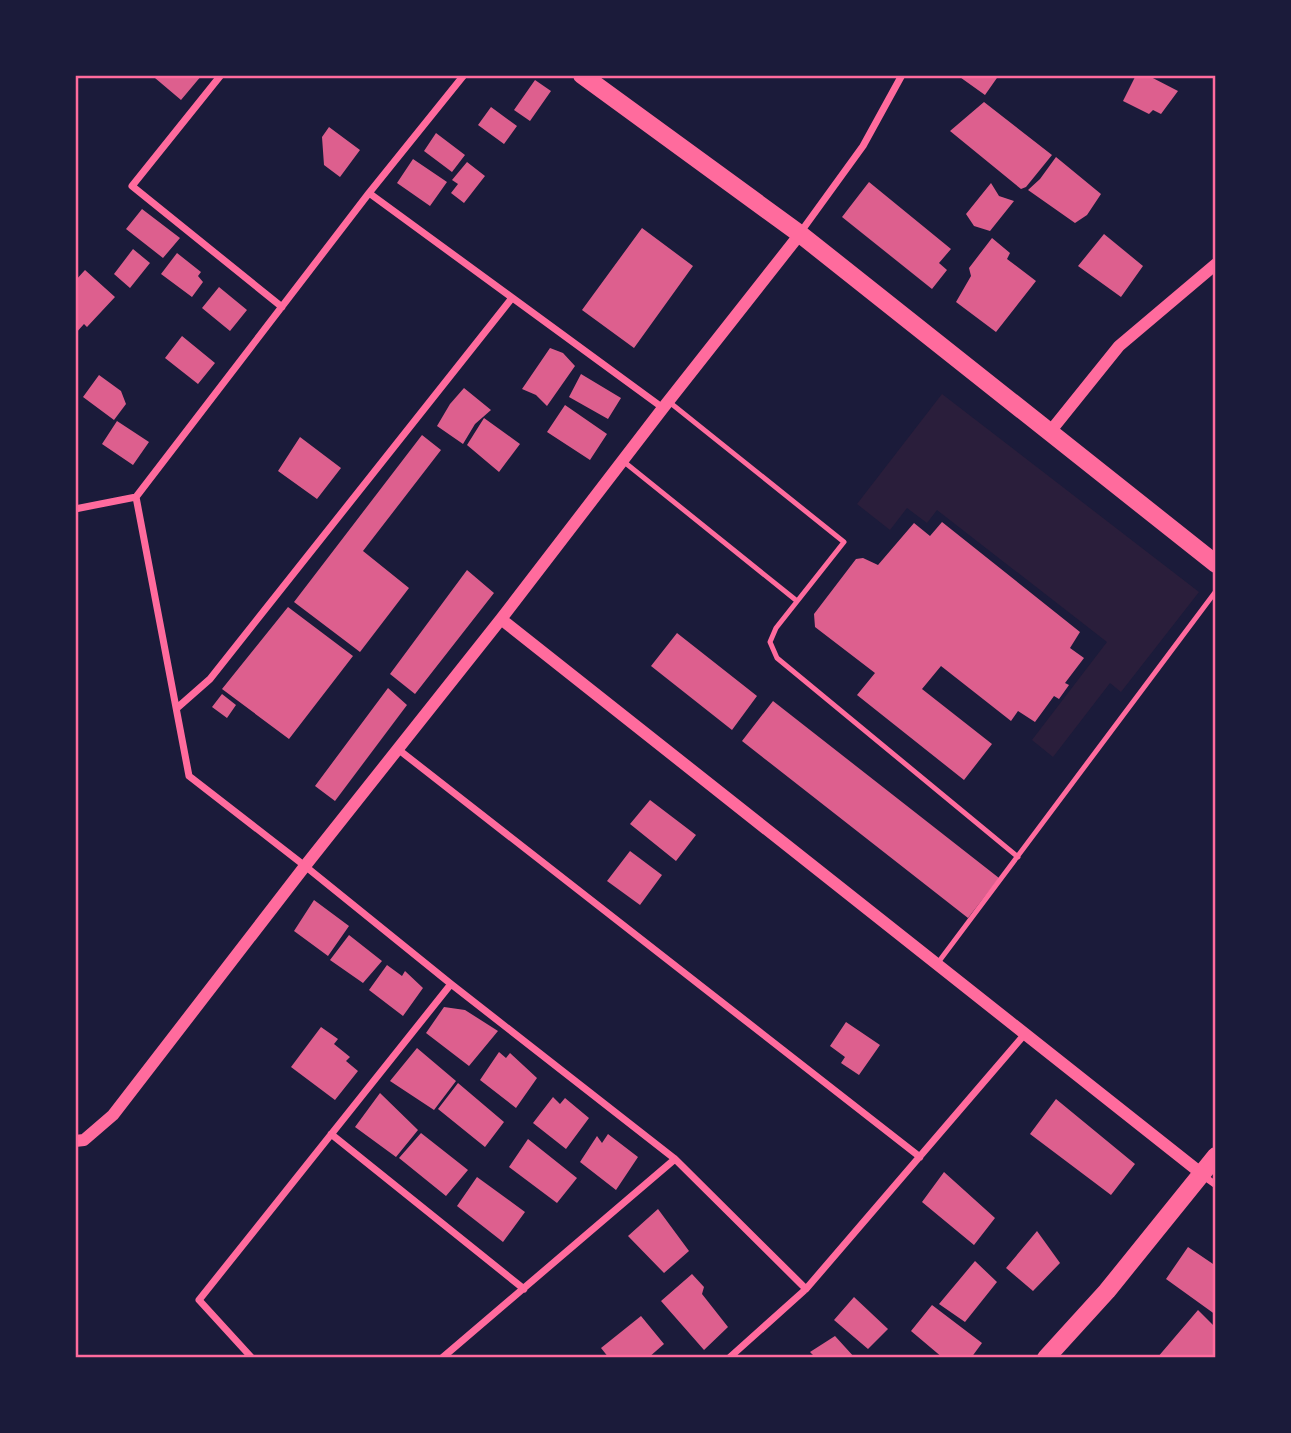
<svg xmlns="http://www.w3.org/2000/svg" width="1291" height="1433" font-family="'Open Sans',sans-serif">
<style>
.green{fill:#2a1e3b}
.building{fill:#dd5f8e}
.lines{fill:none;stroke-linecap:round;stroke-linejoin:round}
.service{stroke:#ff6b9d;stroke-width:5}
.minor{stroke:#ff6b9d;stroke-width:7}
.tertiary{stroke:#ff6b9d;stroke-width:12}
.primary{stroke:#ff6b9d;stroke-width:18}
.neatline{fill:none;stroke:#ff6b9d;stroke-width:2.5}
</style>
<rect width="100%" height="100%" fill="#1b1b3a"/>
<!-- green -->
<path class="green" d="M942 394 1199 592 1121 692 1110 683 1053 757 1032 740 1107 642 937 510 927 523 907 508 890 530 857 504Z"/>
<!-- building -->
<path class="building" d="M157 75H202L181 100 155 78Z
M957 75H999L985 95Z
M1136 75H1147L1178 91 1161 114 1153 110 1149 114 1123 101Z
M535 80 551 91 530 121 514 110Z
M984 102 1052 155 1026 187 1021 189 950 131Z
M491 107 517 126 504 144 478 125Z
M329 127 360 150 340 177 324 165 322 137Z
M436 133 465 155 452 172 424 151Z
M1056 157 1101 194 1087 215 1075 223 1028 190 1040 179Z
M413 159 447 182 430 206 397 183Z
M467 162 485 176 464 203 451 193 458 184 452 180Z
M869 182 951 249 939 263 947 270 932 289 842 217Z
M991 183 999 196 1014 201 990 231 974 226 966 214Z
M142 209 180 238 163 258 126 229Z
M642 228 693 266 634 348 582 310Z
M1104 234 1143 266 1121 297 1078 266Z
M992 238 1010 253 1007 259 1036 281 996 332 956 302 971 276 969 268Z
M133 249 150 263 130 288 114 274Z
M177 253 201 272 198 276 203 282 192 297 161 274Z
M85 270 115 297 87 327 84 324 75 334V281Z
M219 287 247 310 230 331 202 308Z
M182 336 215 363 198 384 165 358Z
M550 348 563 353 575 366 547 406 536 395 522 389Z
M581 374 621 398 608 419 569 397Z
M99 375 121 391 126 404 114 420 83 397Z
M464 388 491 410 475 424 463 444 437 426 450 404Z
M565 405 607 434 590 460 547 432Z
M484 418 520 444 499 472 467 445Z
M117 421 149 442 133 465 102 444Z
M422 435 441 450 363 551 409 588 360 652 294 602Z
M300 437 341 468 317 499 278 471Z
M942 522 1080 632 1070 648 1084 658 1065 683 1069 685 1059 699 1054 696 1035 722 1018 711 1011 721 941 666 922 689 992 744 964 780 857 695 875 673 815 627 814 614 856 559 863 558 878 565 914 523 930 536Z
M467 570 494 593 415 694 390 674Z
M288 607 353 656 289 739 222 689Z
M677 633 757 696 732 730 651 666Z
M388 688 407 705 335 801 315 786Z
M222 694 236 705 227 718 212 707Z
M773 701 999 878 968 918 742 741Z
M650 800 696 835 676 861 630 824Z
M630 851 662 875 640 905 607 881Z
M314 900 349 926 328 956 294 931Z
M349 935 382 961 363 983 330 960Z
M387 965 402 976 405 971 423 988 403 1016 369 990Z
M444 1007 465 1010 498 1031 469 1066 426 1033Z
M846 1022 880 1045 859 1075 841 1063 845 1057 830 1046Z
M321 1027 338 1039 334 1044 350 1057 346 1061 358 1071 335 1100 291 1067Z
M417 1048 456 1081 434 1110 390 1081Z
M499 1052 506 1058 510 1053 537 1078 516 1108 480 1080Z
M458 1083 504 1122 485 1147 438 1109Z
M380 1093 418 1130 396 1157 355 1127Z
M553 1097 560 1104 565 1098 589 1118 566 1149 533 1123Z
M1056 1099 1135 1164 1111 1195 1030 1134Z
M421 1133 468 1170 446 1196 399 1158Z
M608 1134 638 1157 616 1190 580 1162 597 1136 602 1143Z
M528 1139 577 1178 557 1203 509 1167Z
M944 1172 995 1218 974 1245 922 1202Z
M477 1177 525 1212 503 1242 457 1206Z
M658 1209 689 1251 664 1273 628 1236Z
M1037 1231 1060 1263 1033 1291 1006 1268Z
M1188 1247 1216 1266V1315L1166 1279Z
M975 1261 997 1282 965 1322 939 1304Z
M692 1274 704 1287 702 1294 728 1327 704 1350 661 1301Z
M854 1297 888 1329 868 1349 834 1320Z
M932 1305 982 1343 971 1358H943L911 1331Z
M1198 1310 1216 1328V1354L1213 1358H1157Z
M641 1316 664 1344 648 1358H609L601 1348Z
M835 1336 855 1358H816L810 1352Z"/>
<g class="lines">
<!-- service -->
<path class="service" d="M668 401 844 542 776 628 770 642 777 658 1018 857
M623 461 797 601
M937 964 1216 591"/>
<!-- minor -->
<path class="minor" d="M221 75 132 186 282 307
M369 193 663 408
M800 233 863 146 902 75
M136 497 189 776 305 866 451 984 675 1159 806 1289
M75 509 136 497 369 193 464 75
M177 708 210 679 512 298
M399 750 920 1157
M331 1134 524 1289
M1202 1175 1216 1185
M252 1358 199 1300 451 984
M442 1358 675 1159
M729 1358 806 1289 1025 1034"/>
<!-- tertiary -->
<path class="tertiary" d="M1049 433 1119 346 1216 264
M501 619 1202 1174
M75 1141 84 1140 113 1115 305 866 501 619 663 408 800 234"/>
<!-- primary -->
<path class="primary" d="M582 75 800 234 1216 564
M1046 1358 1107 1291 1216 1156"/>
</g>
<!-- border -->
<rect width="1291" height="1433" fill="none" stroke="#1b1b3a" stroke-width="154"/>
<rect x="77" y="77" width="1137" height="1279" class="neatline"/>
</svg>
